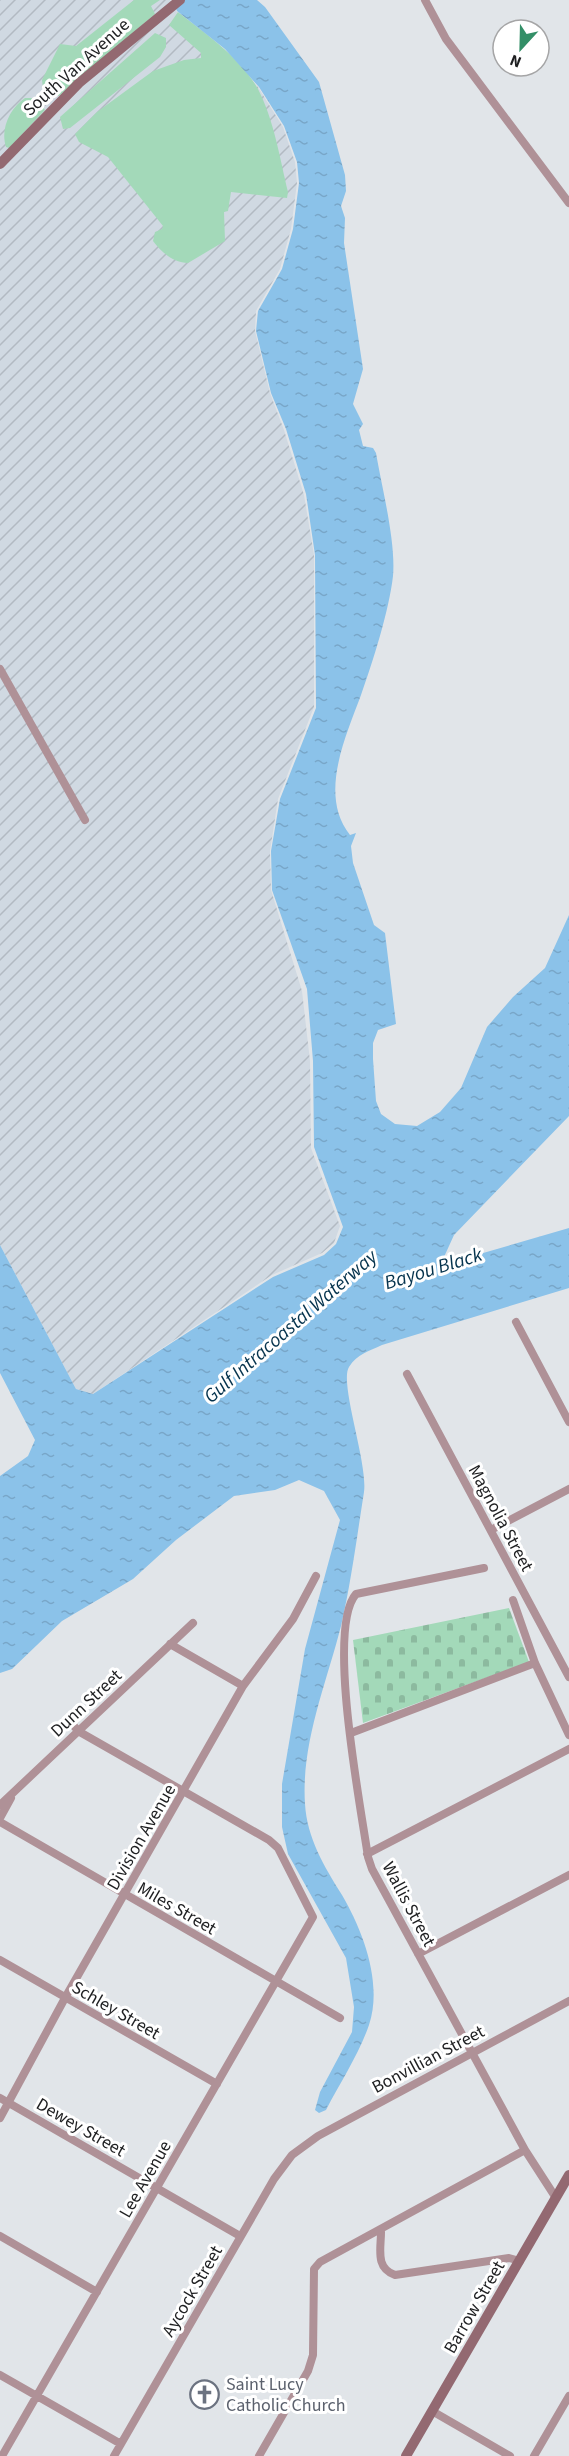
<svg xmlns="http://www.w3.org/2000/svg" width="569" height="2456" font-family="'Source Sans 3',sans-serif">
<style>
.industrial{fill:url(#industrial-furrows)}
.grass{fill:#a3d9b9}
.cemetery{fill:url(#cemetery-stones)}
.water{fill:url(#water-ripples)}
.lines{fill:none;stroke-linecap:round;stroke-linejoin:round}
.street{stroke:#af9197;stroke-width:8}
.secondary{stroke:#936971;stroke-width:10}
.labels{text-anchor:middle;stroke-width:6;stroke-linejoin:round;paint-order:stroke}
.street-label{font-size:18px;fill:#1e1f21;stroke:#fff}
.worship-label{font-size:18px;fill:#5b616d;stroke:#fff;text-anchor:start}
.water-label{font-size:20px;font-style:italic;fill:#05334d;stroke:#fff}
</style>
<defs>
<pattern id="industrial-furrows" width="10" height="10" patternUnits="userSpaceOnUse" patternTransform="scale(1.5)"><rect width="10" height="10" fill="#d0d9e2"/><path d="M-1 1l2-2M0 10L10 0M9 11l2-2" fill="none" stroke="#b2bac2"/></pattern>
<pattern id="cemetery-stones" width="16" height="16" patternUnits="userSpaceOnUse" patternTransform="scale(1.5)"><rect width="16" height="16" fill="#a3d9b9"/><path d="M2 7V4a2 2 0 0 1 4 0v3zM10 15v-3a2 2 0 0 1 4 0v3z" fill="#8cba9f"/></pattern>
<pattern id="water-ripples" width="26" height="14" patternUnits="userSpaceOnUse" patternTransform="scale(1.5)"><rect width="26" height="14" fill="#8bc2e9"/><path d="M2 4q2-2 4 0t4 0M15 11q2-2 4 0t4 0" fill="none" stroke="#78a6c8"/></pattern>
</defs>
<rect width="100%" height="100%" fill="#e1e5e9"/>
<!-- industrial -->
<path class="industrial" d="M0 0H170L176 11 224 50 258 87 283 127 295 162 297 183 291 229 280 269 256 311 255 331 270 393 284 430 304 495 314 555V707L278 799 270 851 271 890 302 991 310 1061 311 1148 340 1226 334 1243 322 1253 272 1275 93 1394 76 1389 0 1245Z"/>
<!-- grass -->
<path class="grass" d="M134 0H160L151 6 155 14 59 96 43 88 42 80 60 44 76 46Z
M178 12C206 34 240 57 258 89 274 120 280 159 288 192L287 198 231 192 228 211 224 212 225 241 188 263C174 263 161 252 153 241L155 232 162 229 163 226 108 157 79 142 75 134 97 112 153 71 184 60 201 58V53L169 25Z
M155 33 166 38V47L160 57 70 128 63 129 60 117Z
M25 98H37L45 110 9 148 6 147C0 129 10 108 25 98Z"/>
<!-- cemetery -->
<path class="cemetery" d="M509 1608 529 1662 363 1723 353 1640Z"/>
<!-- water -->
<path class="water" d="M172 0H257L265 7 319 82 345 175 346 191 341 206 345 218 344 243 363 369 353 404 363 424 359 430 363 446 373 448 376 453C382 488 396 542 393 576 389 611 373 661 361 695 346 736 318 795 350 835L356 833 351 846 353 863 374 925 385 933 396 1024 378 1030 373 1043V1059L376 1101 381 1114 395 1124 417 1126 440 1112 461 1088 487 1027 513 997 545 968 569 915V1116L454 1235 444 1257 459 1260 569 1228V1288L382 1345C369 1351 357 1354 349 1367 339 1383 368 1463 364 1492 357 1536 351 1583 341 1626 326 1685 301 1743 305 1804 307 1838 324 1866 342 1895 363 1931 383 1983 369 2025 359 2054 340 2083 326 2110L319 2113 315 2110 320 2092 352 2032 354 2007 346 1958 288 1854 282 1827V1784L305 1649 340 1520 324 1491 299 1480 275 1490 234 1496 176 1540 133 1579 62 1621 12 1669 0 1673V1476L28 1456 35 1440 0 1373V1245L76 1389 93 1394 273 1277 324 1255 336 1244 343 1227 314 1147 313 1061 307 989 272 890 271 851 280 799 316 708 315 555 306 494 286 429 271 393 256 331 258 311 282 269 293 229 299 183 297 162 284 126 259 87 225 49 177 11Z"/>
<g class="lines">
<!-- street -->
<path class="street" d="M425 0 446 39 569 203
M0 669 85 820
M516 1322 569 1422
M407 1374 569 1677
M491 1530 569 1489
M484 1568 356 1594C326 1628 361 1808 368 1857L372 1869 525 2150 556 2198
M513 1600 535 1663 569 1735
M170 1644 243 1686
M351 1733 535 1663
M0 1805 193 1623
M0 1818 11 1798
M0 1822 340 2018
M367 1854 569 1749
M418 1954 569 1875
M0 1960 217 2084
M0 2098 240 2236
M0 2118 65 1998 243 1686 293 1619 316 1576
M381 2232C381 2249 375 2268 395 2275L509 2258 520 2261
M0 2236 97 2292
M0 2375 121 2444
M432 2411 510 2456
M2 2456 313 1917 278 1848 269 1840 78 1731 70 1721
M114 2456 274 2179 292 2155 318 2136 569 2001
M259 2456 308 2371 313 2355 314 2269 320 2262 525 2150
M534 2456 569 2396"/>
<!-- secondary -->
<path class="secondary" d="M0 164 79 83 180 0
M406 2456 569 2175"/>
</g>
<!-- icons -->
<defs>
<symbol id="church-ring" viewBox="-11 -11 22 22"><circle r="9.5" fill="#fff" stroke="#6b7280" stroke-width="1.5"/><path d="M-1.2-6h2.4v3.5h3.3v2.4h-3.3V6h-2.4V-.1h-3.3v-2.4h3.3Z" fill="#6b7280"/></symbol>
</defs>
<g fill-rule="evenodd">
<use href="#church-ring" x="188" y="2378" width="33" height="33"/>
</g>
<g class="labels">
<!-- street labels -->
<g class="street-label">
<text transform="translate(76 67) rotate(-42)" y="6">South Van Avenue</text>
<text transform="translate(501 1518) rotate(62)" y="6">Magnolia Street</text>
<text transform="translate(86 1703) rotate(-43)" y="6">Dunn Street</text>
<text transform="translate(141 1837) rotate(-60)" y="6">Division Avenue</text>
<text transform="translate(409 1904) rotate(62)" y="6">Wallis Street</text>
<text transform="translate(177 1908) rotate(30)" y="6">Miles Street</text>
<text transform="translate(116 2010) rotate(30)" y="6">Schley Street</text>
<text transform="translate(428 2059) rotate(-28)" y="6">Bonvillian Street</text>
<text transform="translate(81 2127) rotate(30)" y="6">Dewey Street</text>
<text transform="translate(145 2179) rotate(-60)" y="6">Lee Avenue</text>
<text transform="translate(192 2291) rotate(-60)" y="6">Aycock Street</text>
<text transform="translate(474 2307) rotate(-60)" y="6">Barrow Street</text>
</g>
<!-- worship labels -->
<g class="worship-label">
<text x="226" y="2390">Saint Lucy<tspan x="226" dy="21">Catholic Church</tspan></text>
</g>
<!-- water labels -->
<g class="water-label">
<text transform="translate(433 1268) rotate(-17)" y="7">Bayou Black</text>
<text transform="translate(290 1326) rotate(-41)" y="7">Gulf Intracoastal Waterway</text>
</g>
</g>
<!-- north arrow -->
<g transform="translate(521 48) rotate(202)"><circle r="28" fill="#ffffff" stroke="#a5a5a6" stroke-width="1.5"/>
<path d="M0-4.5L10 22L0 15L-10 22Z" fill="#338f67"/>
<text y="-9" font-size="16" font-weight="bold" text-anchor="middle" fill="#1e1f21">N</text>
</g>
</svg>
